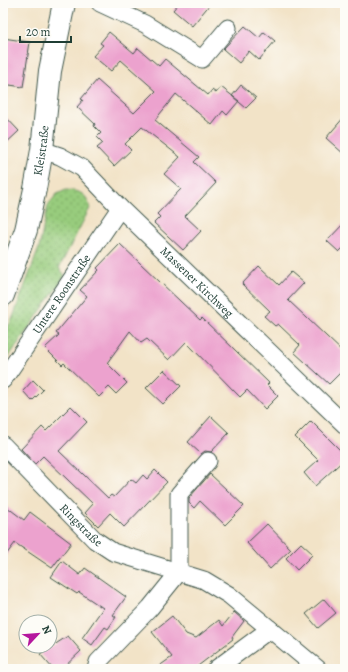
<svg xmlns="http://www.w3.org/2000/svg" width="348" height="672" font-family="Alegreya,serif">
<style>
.grass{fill:url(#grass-dots);stroke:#5c8458}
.building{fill:#eca2ce}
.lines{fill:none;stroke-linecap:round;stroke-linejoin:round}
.minor-casing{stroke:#3f564a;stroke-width:19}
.secondary-casing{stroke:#3f564a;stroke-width:24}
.minor{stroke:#fff;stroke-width:17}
.secondary{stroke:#fff;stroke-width:22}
.labels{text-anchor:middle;stroke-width:3;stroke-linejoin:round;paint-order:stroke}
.street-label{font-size:12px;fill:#1f3d34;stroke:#fdfcf7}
</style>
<defs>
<pattern id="grass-dots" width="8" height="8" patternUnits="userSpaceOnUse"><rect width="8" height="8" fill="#98cc7d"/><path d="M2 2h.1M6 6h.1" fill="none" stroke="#7ba767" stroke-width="1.8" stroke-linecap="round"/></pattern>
</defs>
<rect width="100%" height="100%" fill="#fdfcf7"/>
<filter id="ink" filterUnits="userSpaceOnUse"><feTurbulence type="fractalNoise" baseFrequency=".025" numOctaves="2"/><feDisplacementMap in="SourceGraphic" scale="8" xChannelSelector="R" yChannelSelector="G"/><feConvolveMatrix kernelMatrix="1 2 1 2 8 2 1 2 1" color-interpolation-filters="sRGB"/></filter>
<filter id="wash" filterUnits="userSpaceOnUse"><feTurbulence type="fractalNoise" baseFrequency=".012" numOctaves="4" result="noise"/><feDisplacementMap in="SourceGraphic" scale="16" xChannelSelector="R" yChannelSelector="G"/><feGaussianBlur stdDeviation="0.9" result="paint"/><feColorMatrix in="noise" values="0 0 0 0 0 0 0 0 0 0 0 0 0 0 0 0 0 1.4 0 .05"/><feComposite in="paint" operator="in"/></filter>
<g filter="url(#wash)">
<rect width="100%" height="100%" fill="#f2e3c7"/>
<!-- grass -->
<path class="grass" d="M66 190C81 191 87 194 90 208L59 268 65 276 3 365V335L12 320 39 248 48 205 57 194Z"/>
<g id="blocks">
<!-- building -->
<path class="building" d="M179 3H211L192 26 173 10Z
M245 26 259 38 264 32 275 41 259 60 249 51 239 63 223 49Z
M109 32 134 53 138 48 159 66 165 59 208 95 212 90 216 93 221 87 239 101 227 115 223 111 212 125 176 94 155 120 199 157 194 162 216 183 185 216 201 231 183 250 154 223 160 217 157 214 181 189 164 174 180 157 142 127 125 144 131 150 114 166 97 148 103 143 97 137 101 133 94 126 95 124 77 107 83 100 81 99 97 80 134 113 156 91 121 60 111 71 93 56 103 45 100 43Z
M3 38 30 42 23 87 3 84Z
M241 85 256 98 246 108 232 96Z
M3 114 19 131 3 146Z
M345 116V155L326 138Z
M345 222V246L339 252 327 241Z
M120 244 200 320 202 318 269 383 267 385 278 396 265 409 247 390 240 397 186 342 169 360 147 339 141 343 130 331 107 363 127 383 116 394 109 387 99 397 64 363 62 365 45 348 59 335 56 333 87 296 80 290 99 270 97 268Z
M259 266 279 285 291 272 304 283 288 300 345 354V368L329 384 294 352 300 345 278 324 275 326 264 316 270 311 242 284Z
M164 370 181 386 163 404 146 388Z
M33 380 43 390 32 401 23 391Z
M71 406 87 422 59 451 108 498 111 495 114 497 131 479 136 483 143 475 147 479 155 470 167 482 124 527 110 513 98 526 85 513 93 504 43 456 35 464 21 449 42 427 46 431Z
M211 416 229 433 211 452 205 451 201 454 188 442Z
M311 421 345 455V459L315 486 304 473 318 460 295 437Z
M210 474 244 506 225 525 200 501 194 508 189 503V498Z
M3 504 24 520 30 512 71 543 52 568 15 543 3 559Z
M267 524 291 549 270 569 247 543Z
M301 543 313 554 297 570 286 558Z
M62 561 80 575 85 568 126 597 113 615 116 617 108 629 105 627 92 645 82 638 103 608 79 592 77 594 51 577Z
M324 599 336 613 318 628 306 614Z
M234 612 244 621 232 637 233 639 194 669H155L172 657 152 632 172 616 186 634 196 638 219 620 223 626Z
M68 636 81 651 62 669H53L40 654Z"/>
</g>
</g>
<g filter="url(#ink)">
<use href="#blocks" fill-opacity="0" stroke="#3f564a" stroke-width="1"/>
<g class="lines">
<defs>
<g id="minor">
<path d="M100 3 145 24 202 59 228 28"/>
<path id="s1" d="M42 150 60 156 82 168 120 208 345 425"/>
<path id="s2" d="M3 380 120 208"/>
<path id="s3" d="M3 445 95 540 113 552 204 580 229 595 318 669"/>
<path d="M96 669 98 662 150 608 179 572V494L208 461"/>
<path d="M216 669 270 629"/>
</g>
<g id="secondary">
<path id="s4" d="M3 295 26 230 35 189 42 150 50 71 64 3"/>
</g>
</defs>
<!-- minor casing -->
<use href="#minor" class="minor-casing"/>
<!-- secondary casing -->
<use href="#secondary" class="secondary-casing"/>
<!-- minor -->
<use href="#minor" class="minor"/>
<!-- secondary -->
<use href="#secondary" class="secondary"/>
</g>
</g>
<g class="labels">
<!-- street labels -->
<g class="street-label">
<text dy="4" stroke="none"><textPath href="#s4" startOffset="150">Kleistraße</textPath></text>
<text dy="4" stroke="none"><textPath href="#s1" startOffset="206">Massener Kirchweg</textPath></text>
<text dy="4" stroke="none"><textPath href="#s2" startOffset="104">Untere Roonstraße</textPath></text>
<text dy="4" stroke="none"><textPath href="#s3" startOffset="112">Ringstraße</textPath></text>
</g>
</g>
<!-- margin -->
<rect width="348" height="672" fill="none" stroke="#fdfcf7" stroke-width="16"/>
<!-- north arrow -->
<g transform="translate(38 634) rotate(64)"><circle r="19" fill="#fdfcf7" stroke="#a4b0a9"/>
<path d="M0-3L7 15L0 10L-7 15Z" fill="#b5179e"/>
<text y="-6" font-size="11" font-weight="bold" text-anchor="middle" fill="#1f3d34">N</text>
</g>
<!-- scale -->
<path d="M20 36v6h51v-6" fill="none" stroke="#1f3d34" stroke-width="2"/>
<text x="26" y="36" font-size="12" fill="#1f3d34" stroke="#fdfcf7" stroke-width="3" paint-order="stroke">20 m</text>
</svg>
